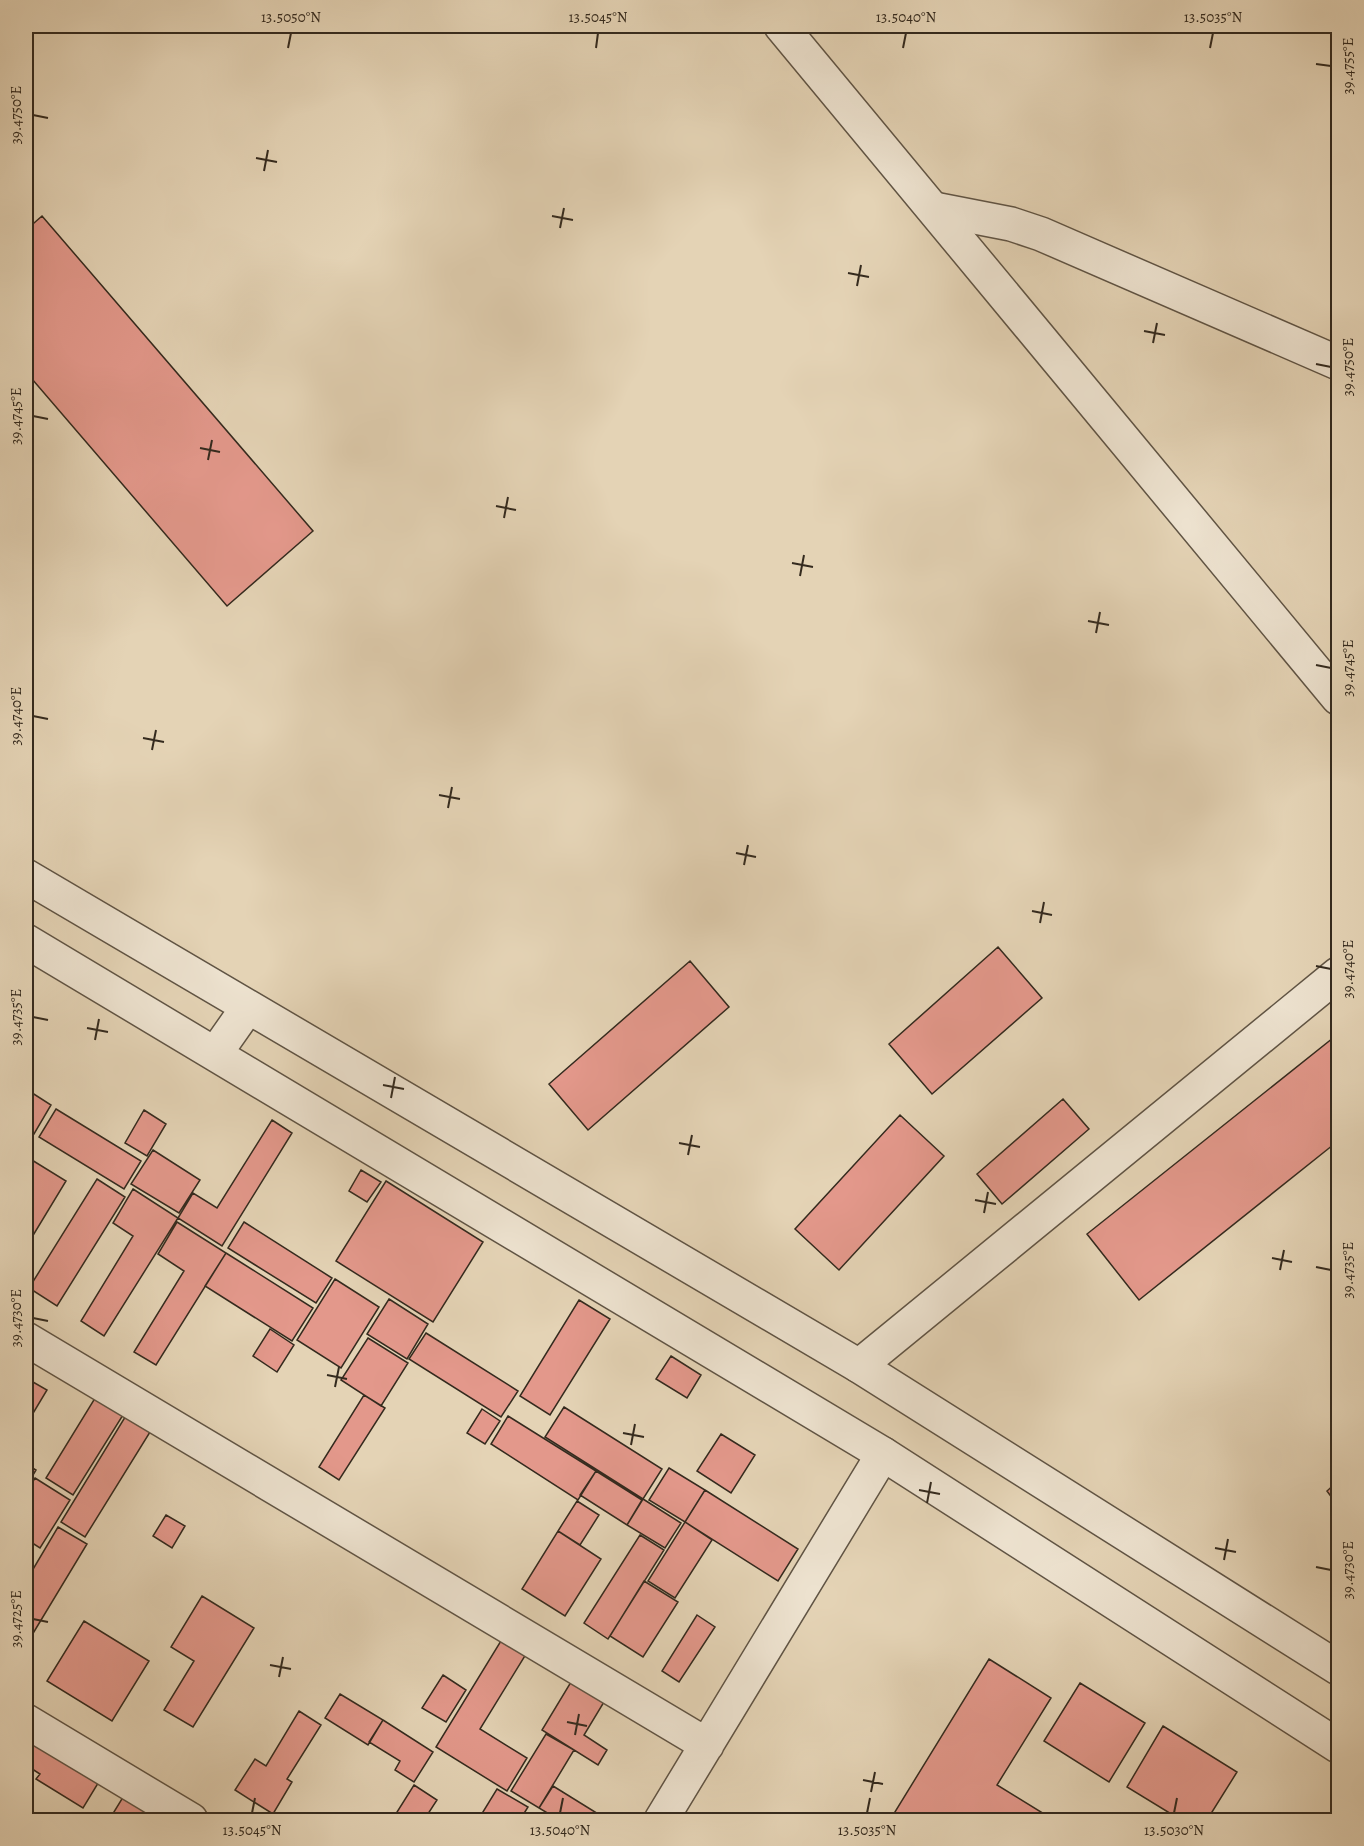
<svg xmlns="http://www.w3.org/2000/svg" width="1364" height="1846" font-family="Alegreya,serif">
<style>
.building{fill:#e3988b;stroke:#342a1e;stroke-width:1.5}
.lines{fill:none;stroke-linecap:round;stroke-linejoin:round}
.minor-casing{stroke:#605444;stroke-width:36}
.tertiary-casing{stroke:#605444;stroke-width:36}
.minor{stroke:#ede2cf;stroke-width:33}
.tertiary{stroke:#ede2cf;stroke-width:33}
.ticks{fill:none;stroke:#342a1e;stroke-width:2}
.neatline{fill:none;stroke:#342a1e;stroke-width:2}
.ticks-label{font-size:15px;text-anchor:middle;fill:#342a1e}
</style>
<rect width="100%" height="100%" fill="#e4d3b5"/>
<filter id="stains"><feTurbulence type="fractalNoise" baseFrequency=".00333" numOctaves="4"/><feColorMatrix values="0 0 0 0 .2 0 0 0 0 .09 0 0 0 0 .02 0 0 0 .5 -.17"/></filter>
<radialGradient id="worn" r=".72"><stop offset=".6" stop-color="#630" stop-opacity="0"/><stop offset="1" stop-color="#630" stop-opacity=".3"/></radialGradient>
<!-- building -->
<path class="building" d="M42 216 313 531 227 606 26 372V230Z
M998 947 1042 998 932 1094 889 1044Z
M690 961 729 1007 588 1130 549 1084Z
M1338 1034V1141L1139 1300 1087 1234Z
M26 1089 51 1105 34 1134 26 1129Z
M1063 1099 1089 1129 1002 1204 977 1174Z
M56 1109 141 1161 124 1189 39 1137Z
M144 1110 166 1124 147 1156 125 1143Z
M900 1115 944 1156 839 1270 795 1229Z
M272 1120 292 1133 222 1246 178 1218 193 1193 217 1208Z
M153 1150 200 1180 179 1213 131 1184Z
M27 1157 66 1181 26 1247V1160Z
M361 1170 381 1182 367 1202 349 1191Z
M97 1179 125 1197 57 1306 29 1288Z
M386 1181 483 1242 433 1322 336 1261Z
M133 1189 178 1218 104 1336 81 1321 133 1236 113 1223Z
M177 1222 226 1253 156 1365 134 1352 184 1271 158 1254Z
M244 1222 332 1278 316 1303 228 1248Z
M226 1253 313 1308 292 1341 205 1286Z
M335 1279 379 1307 341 1368 297 1340Z
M389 1299 428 1324 407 1359 367 1334Z
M579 1300 610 1319 550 1415 520 1396Z
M270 1329 294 1345 277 1372 253 1356Z
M426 1333 518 1391 501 1417 409 1359Z
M368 1338 408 1363 381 1406 341 1380Z
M671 1356 701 1375 687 1398 656 1379Z
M26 1378 47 1390 26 1425Z
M100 1390 128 1407 73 1495 46 1478Z
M364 1395 385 1408 339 1480 319 1467Z
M564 1407 662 1469 643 1499 545 1437Z
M130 1409 155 1424 85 1537 61 1522Z
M482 1409 500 1421 485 1444 467 1433Z
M508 1416 596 1471 578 1500 491 1444Z
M721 1434 755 1455 731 1493 697 1471Z
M26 1464 36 1470 26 1487Z
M669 1468 705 1490 685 1522 649 1500Z
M596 1471 642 1500 627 1525 580 1495Z
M35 1478 70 1500 40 1548 26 1539V1494Z
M1338 1481V1506L1327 1491Z
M705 1490 798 1549 778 1581 685 1522Z
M643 1499 681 1523 665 1548 627 1525Z
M577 1501 599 1515 580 1545 558 1531Z
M166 1515 185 1526 172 1548 153 1536Z
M685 1522 712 1540 675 1598 648 1581Z
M58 1527 87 1544 26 1645V1581Z
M558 1531 601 1559 565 1616 522 1589Z
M640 1535 664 1550 608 1639 584 1623Z
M644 1581 678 1602 643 1657 610 1636Z
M202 1596 254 1628 193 1727 164 1710 194 1661 171 1647Z
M697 1615 715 1627 679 1682 662 1671Z
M84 1621 149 1661 112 1721 47 1681Z
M507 1631 531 1646 480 1729 527 1758 507 1791 436 1747Z
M989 1659 1051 1698 997 1785 1054 1820H890Z
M443 1675 466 1690 446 1722 422 1708Z
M574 1677 607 1697 584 1735 607 1750 598 1765 542 1730Z
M1080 1683 1145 1723 1109 1782 1044 1741Z
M340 1694 383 1720 368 1745 325 1718Z
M299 1711 321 1725 287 1779 292 1782 273 1814 235 1790 255 1759 266 1766Z
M383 1720 433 1752 414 1782 395 1770 400 1761 369 1742Z
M1163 1726 1237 1772 1207 1820H1181L1127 1787Z
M546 1734 574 1750 539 1808 511 1791Z
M30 1737 100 1780 83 1808 36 1779 40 1774 26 1765V1744Z
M414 1785 437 1800 424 1820H392Z
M553 1786 608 1820H559L539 1808Z
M128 1789 173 1820H109Z
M497 1789 528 1807 520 1820H478Z"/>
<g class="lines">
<defs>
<path id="minor" d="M934 209 1011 224 1041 234 1338 363
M26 1339 707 1745
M859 1366 1338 974
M26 1721 191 1820
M661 1820 883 1454"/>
<path id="tertiary" d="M781 26 1338 698
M26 876 859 1366 1338 1668
M26 941 883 1454 1338 1746
M215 1054 248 1007"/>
</defs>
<!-- minor casing -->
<use href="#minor" class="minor-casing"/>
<!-- tertiary casing -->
<use href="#tertiary" class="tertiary-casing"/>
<!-- minor -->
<use href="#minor" class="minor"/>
<!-- tertiary -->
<use href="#tertiary" class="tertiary"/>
</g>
<!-- ticks -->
<path class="ticks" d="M288 48 291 33M596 48 598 33M903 48 906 33M1210 48 1213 33M1316 64 1331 66M33 115 48 118M256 158 277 162M264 171 268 150M552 216 573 220M560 228 564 208M848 273 869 277M857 286 861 265M1144 331 1165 335M1153 343 1157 323M1316 364 1331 367M33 416 48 419M200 448 220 452M208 460 212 440M496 506 516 510M504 518 508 497M792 563 813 567M800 576 804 555M1088 621 1109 625M1096 633 1100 612M1316 665 1331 668M33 716 48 719M143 738 164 742M152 750 156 730M439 795 460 799M448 808 452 787M736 853 756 857M744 865 748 845M1032 911 1052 915M1040 923 1044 902M1316 966 1331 969M33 1017 48 1020M87 1028 108 1032M95 1040 99 1019M383 1085 404 1089M391 1098 395 1077M679 1143 700 1147M688 1155 692 1135M975 1200 996 1204M984 1213 988 1192M1272 1258 1292 1262M1316 1267 1331 1270M1280 1270 1284 1250M33 1318 48 1321M327 1375 347 1379M335 1387 339 1367M623 1433 644 1437M631 1445 635 1424M919 1490 940 1494M927 1503 931 1482M1215 1548 1236 1552M1224 1560 1228 1539M1316 1567 1331 1570M33 1619 48 1622M270 1665 291 1669M279 1677 283 1657M567 1722 587 1726M575 1735 579 1714M863 1780 883 1784M871 1792 875 1772M252 1813 255 1798M560 1813 563 1798M867 1813 870 1798M1174 1813 1177 1798"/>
<!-- margin -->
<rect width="1364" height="1846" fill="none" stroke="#e4d3b5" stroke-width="66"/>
<rect x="33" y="33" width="1298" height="1780" class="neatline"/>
<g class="ticks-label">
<text x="291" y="22">13.5050°N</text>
<text x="598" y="22">13.5045°N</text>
<text x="906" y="22">13.5040°N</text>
<text x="1213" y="22">13.5035°N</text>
<text transform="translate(1348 66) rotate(-90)" y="5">39.4755°E</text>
<text transform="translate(16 115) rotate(-90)" y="5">39.4750°E</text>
<text transform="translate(1348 367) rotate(-90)" y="5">39.4750°E</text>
<text transform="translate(16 416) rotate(-90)" y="5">39.4745°E</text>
<text transform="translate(1348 668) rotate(-90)" y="5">39.4745°E</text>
<text transform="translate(16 716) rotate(-90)" y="5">39.4740°E</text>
<text transform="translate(1348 969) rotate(-90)" y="5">39.4740°E</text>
<text transform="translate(16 1017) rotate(-90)" y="5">39.4735°E</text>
<text transform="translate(1348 1270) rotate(-90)" y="5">39.4735°E</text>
<text transform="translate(16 1318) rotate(-90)" y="5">39.4730°E</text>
<text transform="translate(1348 1570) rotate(-90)" y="5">39.4730°E</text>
<text transform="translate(16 1619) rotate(-90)" y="5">39.4725°E</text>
<text x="252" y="1835">13.5045°N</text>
<text x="560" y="1835">13.5040°N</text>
<text x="867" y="1835">13.5035°N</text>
<text x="1174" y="1835">13.5030°N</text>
</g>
<rect width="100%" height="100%" filter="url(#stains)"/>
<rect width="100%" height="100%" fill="url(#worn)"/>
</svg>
